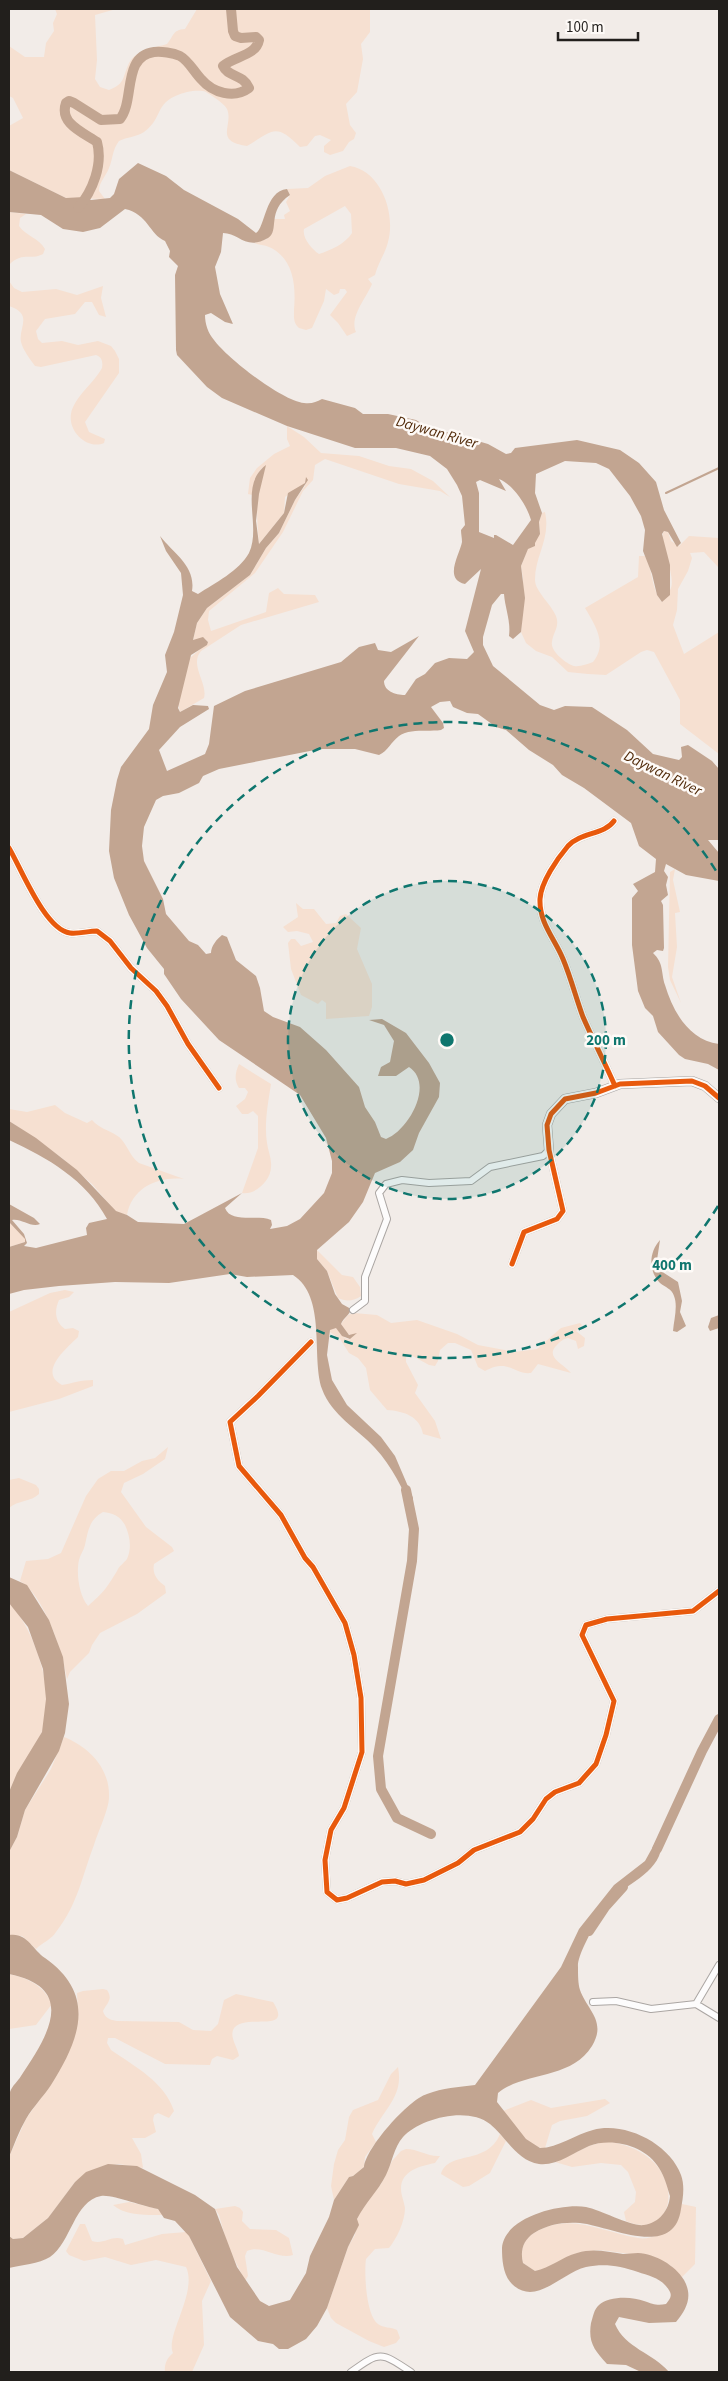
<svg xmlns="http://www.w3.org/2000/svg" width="728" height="2381" font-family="'Source Sans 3',sans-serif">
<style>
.green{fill:#f6e0d1;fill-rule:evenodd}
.water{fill:#c2a591;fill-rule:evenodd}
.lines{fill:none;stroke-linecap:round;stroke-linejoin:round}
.stream{stroke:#c2a591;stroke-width:2}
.river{stroke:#c2a591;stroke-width:10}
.street-casing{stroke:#aba6a3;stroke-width:8}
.secondary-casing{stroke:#aba6a3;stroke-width:10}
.street{stroke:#fdfcfc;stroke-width:6}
.secondary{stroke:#f0f1f2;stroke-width:9}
.cycleway-casing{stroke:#fefaf7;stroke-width:8}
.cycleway{stroke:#e8590c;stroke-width:5}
.ring{fill:none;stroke:#0f766e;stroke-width:2.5;stroke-dasharray:9 6}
.labels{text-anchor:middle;stroke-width:5;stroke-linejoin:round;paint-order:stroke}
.water-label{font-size:15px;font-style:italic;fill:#502908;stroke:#fefaf7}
.centre{fill:#0f766e;stroke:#fefaf7;stroke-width:2.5}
.ring-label{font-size:15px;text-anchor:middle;font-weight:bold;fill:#0f766e;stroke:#fefaf7;stroke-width:5;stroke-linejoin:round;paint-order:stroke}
</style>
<rect width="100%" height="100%" fill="#f2ece8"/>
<!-- green -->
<path class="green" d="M55 9H116L95 15 97 60 95 79 100 87 109 90C126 83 122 78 129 63 136 50 154 48 167 44 174 36 172 30 185 29L197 9H370V32L361 44 363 59 357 92 346 104 350 125 356 133 354 139 349 142 343 151 330 155 324 152V146L331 140 320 135 315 136 307 146 300 147C275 122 273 131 247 146 213 141 234 125 227 109 225 104 211 95 206 92 201 90 193 91 187 92 152 101 165 117 144 132 136 137 127 137 119 141 112 150 113 159 109 168 106 176 99 182 99 191L105 199 66 198 9 170V126L23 118 13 98 9 96V46L25 57H44L46 43 54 31 53 23 57 14Z
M350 166C381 171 396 213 388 242 385 254 378 263 375 275L368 279 372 284C367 297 349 317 356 332L347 336 338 323 330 315 347 292 345 289H340L339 293 334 295 326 289 324 301 312 328 306 330 299 328C293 323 294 317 294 310 296 286 294 258 269 247 265 245 259 245 254 243L267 239 274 219H285L284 215 290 211 286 202 290 195 287 189 308 188 325 176ZM345 206 351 214 352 233C345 244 331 250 319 254 312 249 302 238 304 229Z
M9 212 26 214 20 218 19 226C26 236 39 238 45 249L43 254C30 261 23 251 9 265Z
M9 281 14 288 22 292 56 289 77 295 103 286 101 298 106 317 99 315 92 302H85L75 314 45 319 36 331 38 339 42 343 62 341 78 345 98 341 111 346 115 351 119 359V373L85 422 89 432 105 439 104 443C88 450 68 432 71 414 74 397 94 383 102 368 103 362 102 357 96 355L41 367 35 366C30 359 23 350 21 342 18 328 34 314 9 306Z
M287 426 304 437 321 453 359 456 389 466 411 469 433 481 450 497 440 491 399 484 325 459 315 465 313 480 303 491 283 532 255 573 209 611 208 620 211 631 266 612 269 593 278 588 284 594 315 595 319 602 241 625 201 651C189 665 208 683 204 698L180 712 178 703 189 659 208 642 205 639 193 640 197 623 207 608 250 575 266 548 279 533 295 500 305 486 306 478 305 483 285 497 284 513 259 544C257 520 254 491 265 469L262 468 257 475 252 495 248 494 250 478 257 468 274 454 290 446 287 439Z
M545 512C551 539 535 555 535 580 535 591 551 604 556 616 560 627 553 632 552 642 550 651 566 664 574 666 580 667 587 664 593 662 608 644 595 625 585 608L638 577 639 556H645C653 570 651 589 662 602 665 597 669 593 671 588 676 573 657 542 664 531L668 532 671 541 679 546 689 536 719 538V568L704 552 690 553 692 558 688 571 678 589 677 610 673 625 684 654 719 632V754L680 724V700L654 652 647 650 641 652 606 675 588 674 568 672 552 657 536 651 526 643 521 632 523 578 521 566 528 548 540 534 539 522 542 513Z
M675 869 673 880 680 912 675 913 677 947 672 977 681 1003 670 980 668 967 670 872Z
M296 903 303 909H314L326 924 336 923 340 916 346 914 361 928 357 949 372 984V1007L369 1016 326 1019V1003L322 1000 318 1004 301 995 291 969 288 943 291 939H295L301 946 313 942 309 934 297 931 288 932 283 927 298 917Z
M239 1064 271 1084C268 1103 264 1125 267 1143 268 1151 272 1159 271 1167 271 1180 256 1195 242 1193L258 1148V1116L253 1111 248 1114H242L236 1106 245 1099 248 1092 245 1088H239C234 1080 235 1073 239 1064Z
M55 1105 65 1113 87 1123 92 1120C100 1129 107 1129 116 1135 126 1140 129 1156 139 1163L184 1179C159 1176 132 1187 127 1215L116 1212 92 1184 62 1158 9 1121V1109L27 1112Z
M9 1222 25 1238V1242L9 1247Z
M317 1250 342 1275 353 1277 360 1287 361 1296C354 1301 346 1302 338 1298L327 1271 317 1259Z
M65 1290 74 1292 69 1297 59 1300C54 1311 55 1322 65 1329L73 1328 79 1331 78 1337C68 1347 37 1372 62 1385 73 1383 81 1380 93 1380V1386L59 1399 9 1412V1312L50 1293Z
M354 1313 377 1315 391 1323 417 1320 457 1334 478 1345 515 1352 537 1349 561 1328 580 1323 582 1325 576 1331 585 1338 584 1346 578 1349 576 1341 568 1338C563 1339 561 1341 557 1345 544 1357 564 1364 571 1373L538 1364 531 1373C514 1375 509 1358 485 1371L478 1367 471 1350 455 1343H448L440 1350 438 1361 435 1366 429 1365 409 1354 406 1355V1362L418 1385 415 1393 435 1421 441 1439 423 1434C420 1416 403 1411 387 1410L370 1390 366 1368 358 1358 349 1353 340 1339 330 1332V1329L337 1327 345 1338 349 1339 353 1336 345 1333 341 1324 348 1315Z
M168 1447 165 1459 143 1474 124 1483 121 1492 146 1527 172 1547 174 1551 154 1564C152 1574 157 1580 165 1586L166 1593 137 1614 100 1633 92 1645 89 1653 70 1672 67 1679C63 1653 44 1595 20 1581L26 1561 48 1559 61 1553 86 1496 98 1479 111 1471H124L142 1461 155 1458ZM103 1512C113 1513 120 1516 125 1525 130 1536 132 1548 127 1559 124 1563 119 1566 117 1571 106 1589 104 1592 88 1606 79 1595 76 1573 79 1560 80 1555 84 1550 85 1545 88 1531 89 1520 103 1512Z
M19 1478 36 1485 39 1489V1494C31 1502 18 1500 9 1508V1480Z
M9 1603C34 1627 58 1698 42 1732 32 1752 18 1770 9 1792Z
M64 1737C89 1747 110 1768 109 1797 109 1809 98 1832 94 1845 82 1876 78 1904 56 1932 52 1939 42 1943 36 1949L22 1936 9 1935V1852L17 1837 25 1810 51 1769Z
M9 1974C28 1978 44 1986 52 2004L36 2025 9 2029Z
M103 1989 107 1990C113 1999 108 2002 103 2011 105 2018 110 2020 117 2021L179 2022 193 2030 211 2031 218 2024 224 2000 236 1994 273 2002C295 2036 241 2011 233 2030 230 2038 238 2048 239 2056L233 2060 217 2056 212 2059 210 2065 165 2064 115 2038H108L107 2043 111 2050C134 2066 165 2082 174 2111L169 2118 158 2113 154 2115 153 2120 156 2132 145 2138H132L141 2154 143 2168 119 2164 100 2167 75 2182 48 2218 23 2238 13 2239 9 2236V2157L26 2119 50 2085 78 2014 77 1993 83 1991Z
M398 2067C404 2097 383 2109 372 2134L376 2142 365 2157 364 2167 353 2176 349 2177 334 2200 331 2186 334 2164 338 2150 345 2140 349 2117 353 2110 378 2100 391 2074Z
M605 2099 610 2103 587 2116 560 2121 552 2125 545 2148C526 2148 513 2124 503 2111L531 2100 551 2108Z
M500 2134 506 2141 490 2173 469 2186 463 2187 441 2174C448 2150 487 2166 500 2134Z
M606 2141C693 2153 679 2245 626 2221L624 2212 635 2202 636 2192 628 2172 621 2165 601 2163 572 2167 555 2162 589 2146Z
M406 2149C418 2149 428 2157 440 2156L435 2163C421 2166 401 2170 401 2189 401 2195 404 2201 405 2208 405 2221 397 2238 389 2248L375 2249 366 2259C364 2273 366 2315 378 2324 383 2328 391 2327 397 2330L400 2338 396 2343 384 2347 369 2341 336 2323 331 2318 327 2308 348 2247 355 2235 357 2219 362 2208 381 2184 392 2161 401 2151Z
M129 2202 158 2209 163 2215C148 2215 125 2216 113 2205Z
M682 2204 696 2207 695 2264 682 2277 671 2266 654 2257 600 2250 577 2253 545 2269 535 2271 523 2263C520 2250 523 2240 534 2233 569 2211 602 2232 638 2238 649 2240 662 2234 671 2229Z
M235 2206 240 2208 243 2212 242 2221 250 2229 276 2230 289 2238 293 2255C278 2260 262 2244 247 2251L245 2256 248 2276 245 2281 228 2247 219 2215 215 2209Z
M80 2224H85L92 2241C104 2245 111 2235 123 2239L125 2245 162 2234 186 2232 189 2236 211 2281 202 2301 204 2345 192 2372H165C164 2364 167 2358 173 2353 165 2336 198 2292 186 2267L156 2260 131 2265 105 2257 84 2261 69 2255 66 2251Z"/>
<!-- water -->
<path class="water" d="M138 163 166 176 184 190 238 219 256 233C265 228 265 191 287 189L290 195C266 211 280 231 268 238 246 251 239 233 223 233L221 252 215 267 220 294 233 324 225 322 211 313 205 315C205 324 208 333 214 340 227 358 282 401 304 403 312 404 316 402 322 399L355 408 363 414H388L416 420 426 426 488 444 506 454 511 453 515 448 577 440 620 450 639 463 656 482 664 510 681 543 677 547 668 532 664 531 662 534 670 565V595L662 602 657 595 652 574 643 551 645 530 641 516 630 496 609 469 596 463 565 461 536 474 535 493 542 513 539 522 540 534 535 543V546L528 549 521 566 525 598 521 632 513 639 509 636C511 621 505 608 504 594H501L492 605 483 637V645L493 666 540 705 554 710 565 706 592 707 627 730 653 754 679 760 682 757 681 747 688 745 712 761 719 769V840H708L719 853V881L686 875 666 864 664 871 668 877 666 885 668 895 661 901 663 905 664 948 663 951 657 950 653 953C664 963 661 973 665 985 673 1012 689 1040 719 1044V1070L708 1064 685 1059 679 1055 658 1032 653 1016 645 1008 638 991 632 945V898L638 891 633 884 655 872 656 859 639 846 631 823 584 788 562 775 553 765 529 750 506 730 496 727 478 714 467 713 453 707 450 701 440 702 431 707 443 723 444 728 441 730C427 732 410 728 399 736 391 742 388 751 379 755L355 749H320L219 769 203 776 199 783 179 793 163 796 156 800 144 827 142 846 144 861 163 899 166 914 189 941 198 945 206 954 211 953C211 946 217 939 222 935L227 937 236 960 256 976 260 988 264 1011 273 1017 300 1027 326 1050 359 1087 365 1107 375 1122 381 1137 386 1139C408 1131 435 1084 409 1067L396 1076H378L381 1067 390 1062 394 1041 384 1025 369 1020 382 1019 406 1033 429 1063 440 1083 439 1097 419 1133 413 1150 400 1162 375 1173 363 1202 349 1222 317 1250V1259L327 1271 335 1294 342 1304 351 1309C350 1315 343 1318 341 1324L349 1335 357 1333 350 1339 342 1336 336 1328 330 1330 327 1355 332 1380 347 1405 381 1437 395 1456 413 1498V1513C404 1491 392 1466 375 1448 357 1428 332 1416 322 1389 311 1356 327 1297 293 1275L247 1277 230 1274 169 1283 115 1282 59 1286 24 1290 9 1294V1247L25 1242V1239L9 1222V1204L34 1218 40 1224C31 1228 21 1218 12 1220L24 1234 27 1243 24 1246 36 1248 87 1235 86 1228 89 1223 107 1219C86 1180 48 1158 9 1140V1121L36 1138 77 1170 116 1211 127 1215 138 1222 184 1224 242 1193 225 1208C231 1224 258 1214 271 1220L272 1225 270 1229 287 1226 300 1219 324 1193 332 1173V1161L326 1138 300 1095 219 1040 181 999 164 974V969L147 948 129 915 114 878 109 851 111 810 117 780 121 767 149 729 153 705 167 672 165 655 174 632 183 595 181 573 166 551 160 536C174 554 196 566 192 591L198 594C215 583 239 571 249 553 262 526 238 486 266 465L259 494 256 521 259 544 284 513 288 493 305 483 306 477 308 480 295 500 279 533 266 548 250 575 207 608 197 623 193 640 203 637 208 642 207 645 191 655 178 708 180 712 193 705 208 706 209 709 180 727 159 750 167 771 205 754 209 744 214 706 245 691 341 662 359 647 375 643 378 650 391 652 419 636 384 681C384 691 395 695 405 695L416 679 425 674 435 663 449 658 467 659 474 652 465 631 481 569 465 584C443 579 460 554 462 542 462 538 461 534 461 530L465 525 462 496 457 485 447 469 430 456 396 448H355L287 426 222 398 207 387 177 355 176 350 175 275 178 266 169 257 170 251 165 241C149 234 148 214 125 209L100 228 83 232 63 229 41 215 9 212V170L66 198 84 197 91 200 110 198 114 194 119 179ZM499 479C514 485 527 506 531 520L513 545 496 535H494V538L479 532V493L476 482 480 480 506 491Z
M660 1240 657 1260 664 1273 678 1282 682 1301 680 1312 686 1326 677 1332 673 1331C674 1320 678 1306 674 1296 672 1289 665 1287 660 1283 648 1271 649 1252 660 1240Z
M719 1315V1328L710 1331 708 1327 711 1318Z
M9 1577 27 1585 49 1620 63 1657 69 1704 65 1733 59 1751 25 1810 17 1837 9 1852V1792L17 1773 42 1732 46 1699 43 1669 28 1627 9 1603Z
M661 1832C668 1869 633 1880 610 1899 602 1906 597 1916 594 1925 589 1937 577 1957 578 1967 578 1974 578 1984 580 1990 587 2010 607 2021 592 2046 571 2080 525 2071 498 2093L497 2102 526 2139 540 2148C558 2148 576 2134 593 2130 625 2121 670 2144 681 2175 685 2186 683 2198 681 2209 674 2260 610 2226 580 2223 562 2222 549 2224 534 2233 523 2240 520 2251 523 2263L535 2271C550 2268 562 2257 577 2253 594 2248 607 2252 623 2254 628 2254 633 2253 638 2253 655 2254 675 2265 684 2280 693 2296 687 2309 676 2322L649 2323 619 2317 615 2324C625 2348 653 2353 669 2372H641L626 2365 607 2364C594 2350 588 2342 591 2323 593 2317 594 2309 599 2305 608 2296 632 2296 644 2301 653 2304 657 2306 666 2304 673 2296 672 2293 665 2285 659 2278 647 2275 638 2272 620 2266 605 2263 586 2267 561 2273 536 2307 512 2284 503 2275 502 2260 502 2248 504 2217 561 2203 586 2207 601 2210 632 2227 644 2225 659 2223 669 2210 670 2196 667 2187 665 2177 659 2168 646 2146 612 2137 589 2146 573 2153 557 2166 539 2164 517 2161 506 2137 490 2124 468 2106 420 2118 403 2137 394 2147 392 2163 386 2175 378 2191 365 2203 357 2219L359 2225 348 2247 327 2308 317 2326 306 2339 288 2349H279L273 2344 258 2341 230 2317 189 2236 175 2221 164 2218 158 2209C144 2207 112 2194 101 2196 74 2201 71 2243 50 2257 39 2264 21 2265 9 2268V2236L13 2239 23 2238 48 2218 75 2182 86 2172 108 2164 137 2166 195 2195 215 2209 237 2267 260 2301 269 2306 290 2300 306 2273 310 2256 329 2217 334 2200 349 2177 353 2176 364 2167C366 2148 408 2100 427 2094 443 2088 458 2087 475 2085L561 1967 579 1929 614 1885 645 1861Z
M9 1935C27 1932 32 1949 45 1958 97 1995 80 2039 51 2085 43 2097 33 2107 26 2119 19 2131 14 2145 9 2157 9 2145 6 2101 10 2092 12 2086 18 2081 21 2076 48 2036 78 1988 9 1974Z"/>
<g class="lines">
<!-- stream -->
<path class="stream" d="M666 493 719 468"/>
<!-- river -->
<path class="river" d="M78 208C93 191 103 164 97 142 82 132 59 123 66 103L69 101 74 103 101 120 120 119C135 101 122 56 154 52 161 51 173 53 180 56 189 61 194 72 201 79 213 93 234 99 249 88 243 74 228 77 223 66 234 56 256 56 259 40L256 37 241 38 235 36 233 31 231 9
M406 1490 414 1529 412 1561 378 1756 381 1789 397 1818 431 1834
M657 1849 702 1751 719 1719
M589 1931 605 1907 623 1887"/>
<defs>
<path id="street" d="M614 821C604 835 581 832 568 846 557 859 541 882 540 899 539 923 555 939 563 959 571 978 576 998 583 1017 593 1040 605 1063 615 1086
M9 848C21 868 45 930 70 933 79 934 88 931 97 931L110 941 131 968 156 991 167 1006 188 1044 219 1088
M512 1264 524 1232 557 1219 563 1211 549 1150
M353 1310 365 1301V1277L387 1219 379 1193 386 1184 402 1180 429 1183 471 1181 490 1167 543 1156 549 1150
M311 1342 258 1396 230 1422 239 1466 281 1515 305 1558 313 1567 345 1623 354 1655 361 1698 362 1752 344 1808 331 1830 325 1860 327 1892 337 1900 347 1898 382 1882 395 1881 406 1884 424 1880 458 1863 474 1850 520 1832 533 1819 546 1799 555 1792 579 1783 596 1764 606 1735 614 1701 582 1635 586 1625 607 1619 693 1611 719 1591
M593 2002 616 2001 651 2009 696 2004 719 2018
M696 2004 719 1965
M351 2372C380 2351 381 2352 411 2372"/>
<path id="secondary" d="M549 1150 547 1125 551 1114 565 1099 596 1093 620 1084 692 1081 705 1086 719 1098"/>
</defs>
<!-- street casing -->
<use href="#street" class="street-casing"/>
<!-- secondary casing -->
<use href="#secondary" class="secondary-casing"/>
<!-- street -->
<use href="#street" class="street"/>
<!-- secondary -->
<use href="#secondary" class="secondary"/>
<defs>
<path id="cycleway" d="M614 821C604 835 581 832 568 846 557 859 541 882 540 899 539 923 555 939 563 959 571 978 576 998 583 1017 593 1040 605 1063 615 1086
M9 848C21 868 45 930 70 933 79 934 88 931 97 931L110 941 131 968 156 991 167 1006 188 1044 219 1088
M512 1264 524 1232 557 1219 563 1211 549 1150 547 1125 551 1114 565 1099 596 1093 620 1084 692 1081 705 1086 719 1098
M311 1342 258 1396 230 1422 239 1466 281 1515 305 1558 313 1567 345 1623 354 1655 361 1698 362 1752 344 1808 331 1830 325 1860 327 1892 337 1900 347 1898 382 1882 395 1881 406 1884 424 1880 458 1863 474 1850 520 1832 533 1819 546 1799 555 1792 579 1783 596 1764 606 1735 614 1701 582 1635 586 1625 607 1619 693 1611 719 1591"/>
</defs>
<!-- cycleway casing -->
<use href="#cycleway" class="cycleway-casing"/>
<!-- cycleway -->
<use href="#cycleway" class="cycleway"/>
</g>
<!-- distance rings -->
<circle cx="447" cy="1040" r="159" fill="#0f766e" fill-opacity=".12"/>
<g class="ring">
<circle cx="447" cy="1040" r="159"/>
<path d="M718 1206A318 318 0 1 1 718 874"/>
</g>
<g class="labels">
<!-- water labels -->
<g class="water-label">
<text transform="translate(437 432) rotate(16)" y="5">Daywan River</text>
<text transform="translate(663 773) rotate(26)" y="5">Daywan River</text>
</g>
</g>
<circle cx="447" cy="1040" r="8" class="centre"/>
<g class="ring-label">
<text x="606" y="1045">200 m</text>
<text x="672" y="1270">400 m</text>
</g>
<!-- border -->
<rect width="728" height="2381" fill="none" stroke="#221f1c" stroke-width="20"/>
<!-- scale -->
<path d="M558 32v8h80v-8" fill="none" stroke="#221f1c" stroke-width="2.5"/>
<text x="566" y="32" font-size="15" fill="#221f1c" stroke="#fefaf7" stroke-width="4" paint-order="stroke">100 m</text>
</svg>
